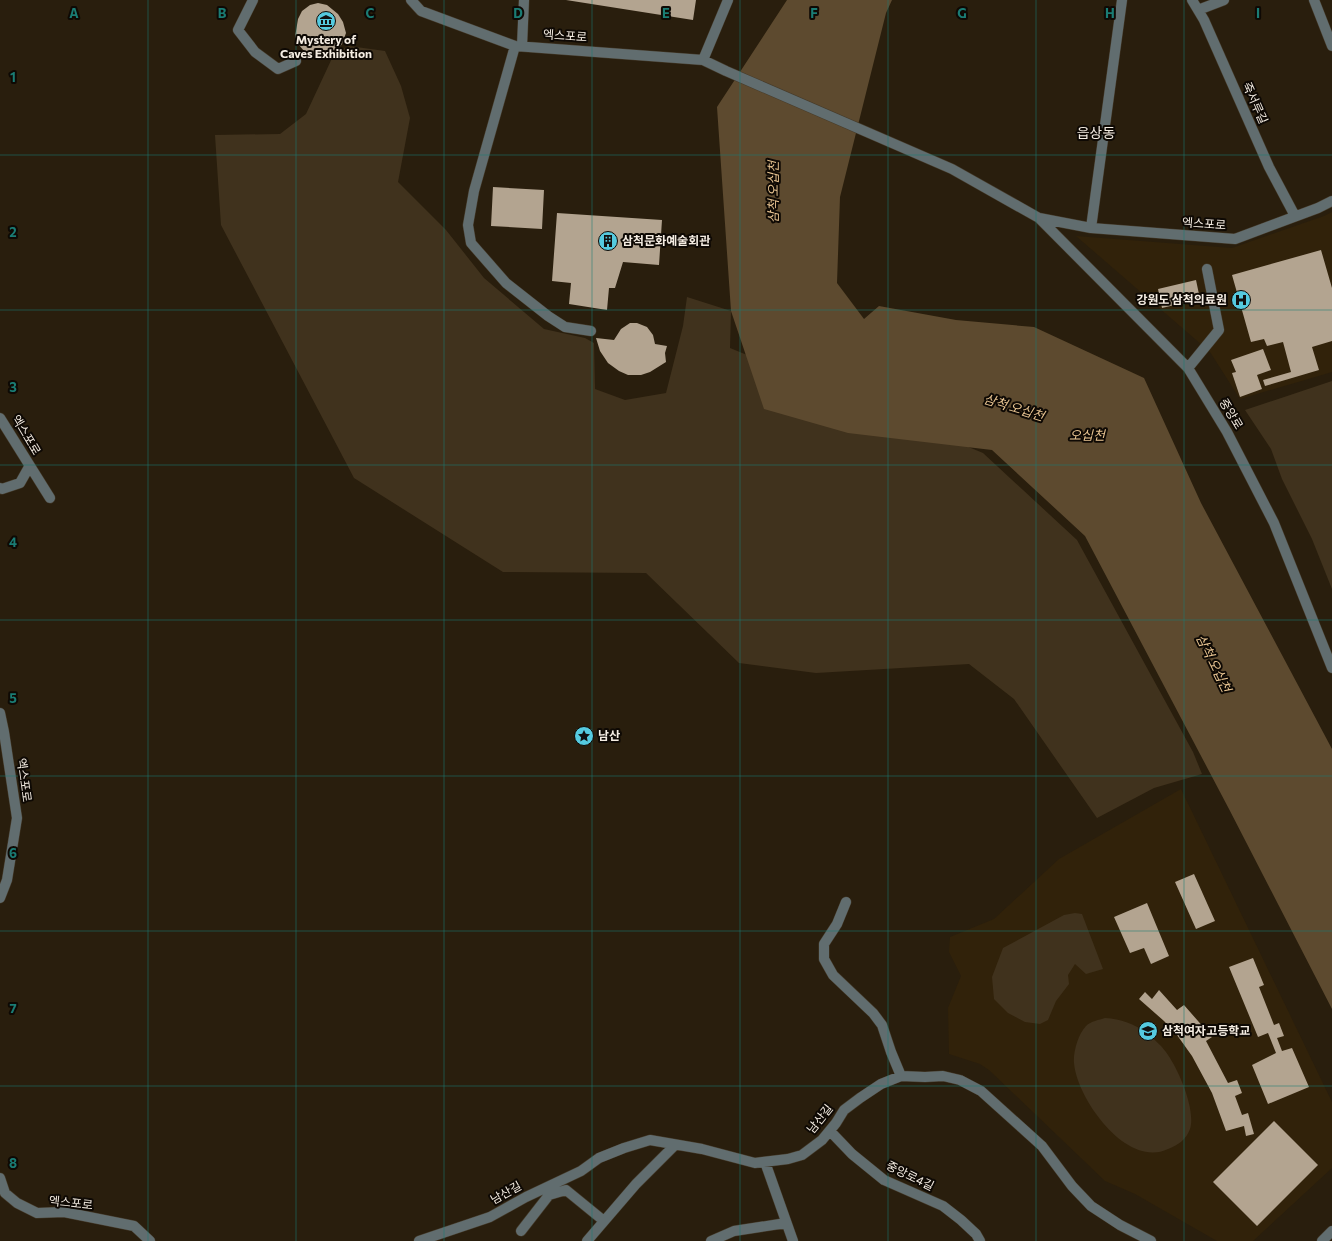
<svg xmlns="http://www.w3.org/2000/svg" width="1332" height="1241" font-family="Commissioner,'Noto Sans KR',sans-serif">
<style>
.built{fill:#31220a}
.green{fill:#40321d}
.water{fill:#5d4a2f}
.building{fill:#b3a490}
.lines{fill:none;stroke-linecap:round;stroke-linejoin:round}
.minor-casing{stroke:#453b2b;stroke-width:11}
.minor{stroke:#616d6f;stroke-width:10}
.grid{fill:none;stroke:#1a7c74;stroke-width:1;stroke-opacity:0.55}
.labels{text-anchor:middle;stroke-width:4;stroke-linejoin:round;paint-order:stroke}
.street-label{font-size:12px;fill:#f4ece2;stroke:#0e0904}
.poi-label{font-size:12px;font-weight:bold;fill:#f4ece2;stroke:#0e0904;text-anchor:start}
.water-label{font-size:13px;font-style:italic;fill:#e9c592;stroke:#0e0904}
.quarter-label{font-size:14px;fill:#f4ece2;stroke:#0e0904}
.grid-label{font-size:13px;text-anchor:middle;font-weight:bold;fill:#1a7c74;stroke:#0e0904;stroke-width:4;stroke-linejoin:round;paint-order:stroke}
</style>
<rect width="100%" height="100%" fill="#291e0d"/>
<!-- built -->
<path class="built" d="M1332 212V372L1240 399 1210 352 1076 236 1232 248 1324 216Z
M1181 789 1332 1102V1168L1253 1241H1217L1135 1194 1105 1181 989 1070 980 1064 949 1054 948 1008 961 976 949 952 950 937 994 919 1059 859Z"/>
<!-- green -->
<path class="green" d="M349 46 385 51 401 86 410 118 398 182 446 230 484 278 544 329 585 338 594 343 595 389 625 400 666 393 683 326 687 297 731 311 730 348 983 453 1077 540 1193 752 1202 774 1154 788 1097 818 1014 699 969 664 816 673 739 663 646 573 503 572 354 478 221 225 215 135 280 134 306 114 334 54Z
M1332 381V589L1312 539 1282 479 1271 449 1245 410Z
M1075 913 1082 914 1103 969 1086 974 1075 964 1068 975 1069 984 1056 1001 1048 1020 1040 1024 1025 1022 1008 1013 994 999 992 977 1003 948 1064 915Z
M1105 1018C1121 1019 1134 1024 1147 1033 1155 1040 1163 1047 1168 1055 1179 1071 1196 1110 1190 1129 1186 1140 1178 1145 1168 1149 1127 1169 1077 1099 1074 1063 1073 1053 1078 1034 1086 1026 1091 1021 1099 1020 1105 1018Z"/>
<!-- water -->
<path class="water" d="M787 0H892L886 13 840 197 837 283 864 319 879 306 956 320 1034 327 1144 378 1201 503 1332 749V1009L1229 809 1085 536 992 450 848 433 764 409 731 311 717 107Z"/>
<!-- building -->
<path class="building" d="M566 0H696L693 20Z
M318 3 327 5 338 14 343 22 346 33 342 44 339 48 333 53 321 57 310 55 304 51 299 45 295 37 298 19 302 11 310 5Z
M493 187 544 190 542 229 491 226Z
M557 213 662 220 659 265 623 262 615 288H609L607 310 569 304 571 283 552 281Z
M1321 250 1332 288V341L1312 347 1319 370 1265 386 1263 380 1291 372 1283 342 1267 346 1264 339 1251 342 1232 275Z
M1196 280 1200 299 1162 308 1158 289Z
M630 323H637L647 327 653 335 655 344 667 346 665 353 666 362 650 372 641 375H628L619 371 608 363 600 351 596 338 614 340 621 329Z
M1263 349 1271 370 1257 375 1262 389 1240 397 1232 373 1236 372 1231 360Z
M1194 874 1215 921 1196 929 1175 882Z
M1147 903 1169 956 1151 964 1144 948 1130 953 1114 917Z
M1253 958 1264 985 1259 987 1274 1025 1279 1023 1284 1036 1277 1038 1282 1051 1292 1048 1309 1087 1268 1104 1252 1065 1276 1053 1268 1033 1258 1037 1229 967Z
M1159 990 1177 1010 1184 1005 1212 1037 1206 1041 1228 1083 1237 1080 1242 1093 1235 1096 1242 1115 1248 1113 1254 1134 1246 1136 1244 1126 1226 1131 1212 1093 1192 1056 1177 1035 1164 1021 1139 999 1145 992 1152 999Z
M1274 1121 1318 1165 1257 1226 1213 1182Z"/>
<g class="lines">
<defs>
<path id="minor" d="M253 0 238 30 255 52 278 69 296 61
M411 0 421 11 515 46 703 60 726 71 952 169 1039 218 1188 368 1227 432 1274 523 1332 668
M1192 0 1204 20 1269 167 1295 216
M1314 0 1332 46
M1198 10 1224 0
M515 46 474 191 468 225 471 243 506 283 548 316 565 327 591 331
M522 46 524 0
M703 60 728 0
M1039 218 1091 228 1235 239 1318 208 1332 201
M1091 228 1122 0
M1188 368 1219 330 1207 269
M0 418 50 498
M0 488 2 489 20 483 29 467
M0 713 4 732 17 818 7 880 0 898
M846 902 837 924 824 944V959L833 975 873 1013 882 1025 891 1052 901 1076
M830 1131 852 1154 884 1180 943 1206 961 1220 976 1234 980 1241
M765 1162 793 1241
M0 1178 5 1193 17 1203 37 1213 64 1212 134 1226 150 1241
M521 1231 549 1195 566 1190 604 1221
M419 1241 490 1217 526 1197 581 1171 599 1158 624 1148 650 1140 702 1149 755 1163 788 1159 802 1155 822 1140 836 1123 844 1110 860 1098 881 1084 901 1076 925 1077 943 1076 960 1080 981 1091 1042 1146 1072 1186 1091 1206 1120 1225 1151 1241
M587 1241 636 1184 675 1145
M711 1241 734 1231 786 1223
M1322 1241 1332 1231"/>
</defs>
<!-- minor casing -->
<use href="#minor" class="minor-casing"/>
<!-- minor -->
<use href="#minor" class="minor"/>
</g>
<!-- grid -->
<path class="grid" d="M148 0V1241M296 0V1241M444 0V1241M592 0V1241M740 0V1241M888 0V1241M1036 0V1241M1184 0V1241M0 155H1332M0 310H1332M0 465H1332M0 620H1332M0 776H1332M0 931H1332M0 1086H1332"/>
<!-- icons -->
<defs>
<symbol id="museum-disc" viewBox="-11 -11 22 22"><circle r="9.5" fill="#55cadf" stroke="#0e0904"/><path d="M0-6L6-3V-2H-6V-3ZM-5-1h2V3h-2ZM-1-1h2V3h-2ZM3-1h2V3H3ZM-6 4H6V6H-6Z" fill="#111"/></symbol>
<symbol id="building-disc" viewBox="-11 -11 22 22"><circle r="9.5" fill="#55cadf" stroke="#0e0904"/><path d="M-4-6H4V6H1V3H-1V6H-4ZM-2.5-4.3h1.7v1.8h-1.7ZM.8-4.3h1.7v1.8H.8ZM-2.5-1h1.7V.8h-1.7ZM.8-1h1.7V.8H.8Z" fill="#111"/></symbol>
<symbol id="hospital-disc" viewBox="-11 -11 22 22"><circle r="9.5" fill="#55cadf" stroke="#0e0904"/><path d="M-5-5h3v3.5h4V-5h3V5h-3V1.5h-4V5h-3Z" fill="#111"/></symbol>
<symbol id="sight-disc" viewBox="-11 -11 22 22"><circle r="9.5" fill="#55cadf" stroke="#0e0904"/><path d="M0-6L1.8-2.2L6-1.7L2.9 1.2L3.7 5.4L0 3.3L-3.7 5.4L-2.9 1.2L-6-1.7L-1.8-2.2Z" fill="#111"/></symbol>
<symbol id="school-disc" viewBox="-11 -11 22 22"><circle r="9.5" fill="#55cadf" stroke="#0e0904"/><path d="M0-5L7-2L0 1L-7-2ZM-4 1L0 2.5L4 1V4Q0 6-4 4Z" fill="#111"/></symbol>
</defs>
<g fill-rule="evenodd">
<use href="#museum-disc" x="315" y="10" width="22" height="22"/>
<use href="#building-disc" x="597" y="230" width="22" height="22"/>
<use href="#hospital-disc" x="1230" y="289" width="22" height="22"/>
<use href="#sight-disc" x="573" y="725" width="22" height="22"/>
<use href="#school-disc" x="1137" y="1020" width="22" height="22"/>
</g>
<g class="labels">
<!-- street labels -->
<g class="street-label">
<text transform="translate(565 36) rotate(4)" y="4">엑스포로</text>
<text transform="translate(1255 103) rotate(66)" y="4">죽서루길</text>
<text transform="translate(1204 224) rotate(4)" y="4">엑스포로</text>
<text transform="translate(1231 414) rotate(59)" y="4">중앙로</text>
<text transform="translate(26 435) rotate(59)" y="4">엑스포로</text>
<text transform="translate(24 780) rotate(82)" y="4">엑스포로</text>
<text transform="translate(820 1119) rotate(-51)" y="4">남산길</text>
<text transform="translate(910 1176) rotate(26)" y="4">중앙로4길</text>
<text transform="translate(506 1193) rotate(-29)" y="4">남산길</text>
<text transform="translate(71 1203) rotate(6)" y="4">엑스포로</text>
</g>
<!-- poi labels -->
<g class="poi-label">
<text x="326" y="44" text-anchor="middle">Mystery of<tspan x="326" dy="14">Caves Exhibition</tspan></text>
<text x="622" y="245">삼척문화예술회관</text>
<text x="1227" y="304" text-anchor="end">강원도 삼척의료원</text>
<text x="598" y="740">남산</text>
<text x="1162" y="1035">삼척여자고등학교</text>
</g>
<!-- water labels -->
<g class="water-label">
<text transform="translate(773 192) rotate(-90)" y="5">삼척 오십천</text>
<text transform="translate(1014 407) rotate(17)" y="5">삼척 오십천</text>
<text x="1087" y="440">오십천</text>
<text transform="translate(1214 663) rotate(64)" y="5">삼척 오십천</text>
</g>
<!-- quarter labels -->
<g class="quarter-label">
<text x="1096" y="138">읍상동</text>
</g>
</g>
<g class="grid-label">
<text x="74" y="18">A</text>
<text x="222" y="18">B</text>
<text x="370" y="18">C</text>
<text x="518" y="18">D</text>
<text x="666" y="18">E</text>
<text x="814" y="18">F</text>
<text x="962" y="18">G</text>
<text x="1110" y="18">H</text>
<text x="1258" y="18">I</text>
<text x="13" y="82">1</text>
<text x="13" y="237">2</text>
<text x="13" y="392">3</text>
<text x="13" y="547">4</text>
<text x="13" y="703">5</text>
<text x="13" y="858">6</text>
<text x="13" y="1013">7</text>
<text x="13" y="1168">8</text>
</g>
</svg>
